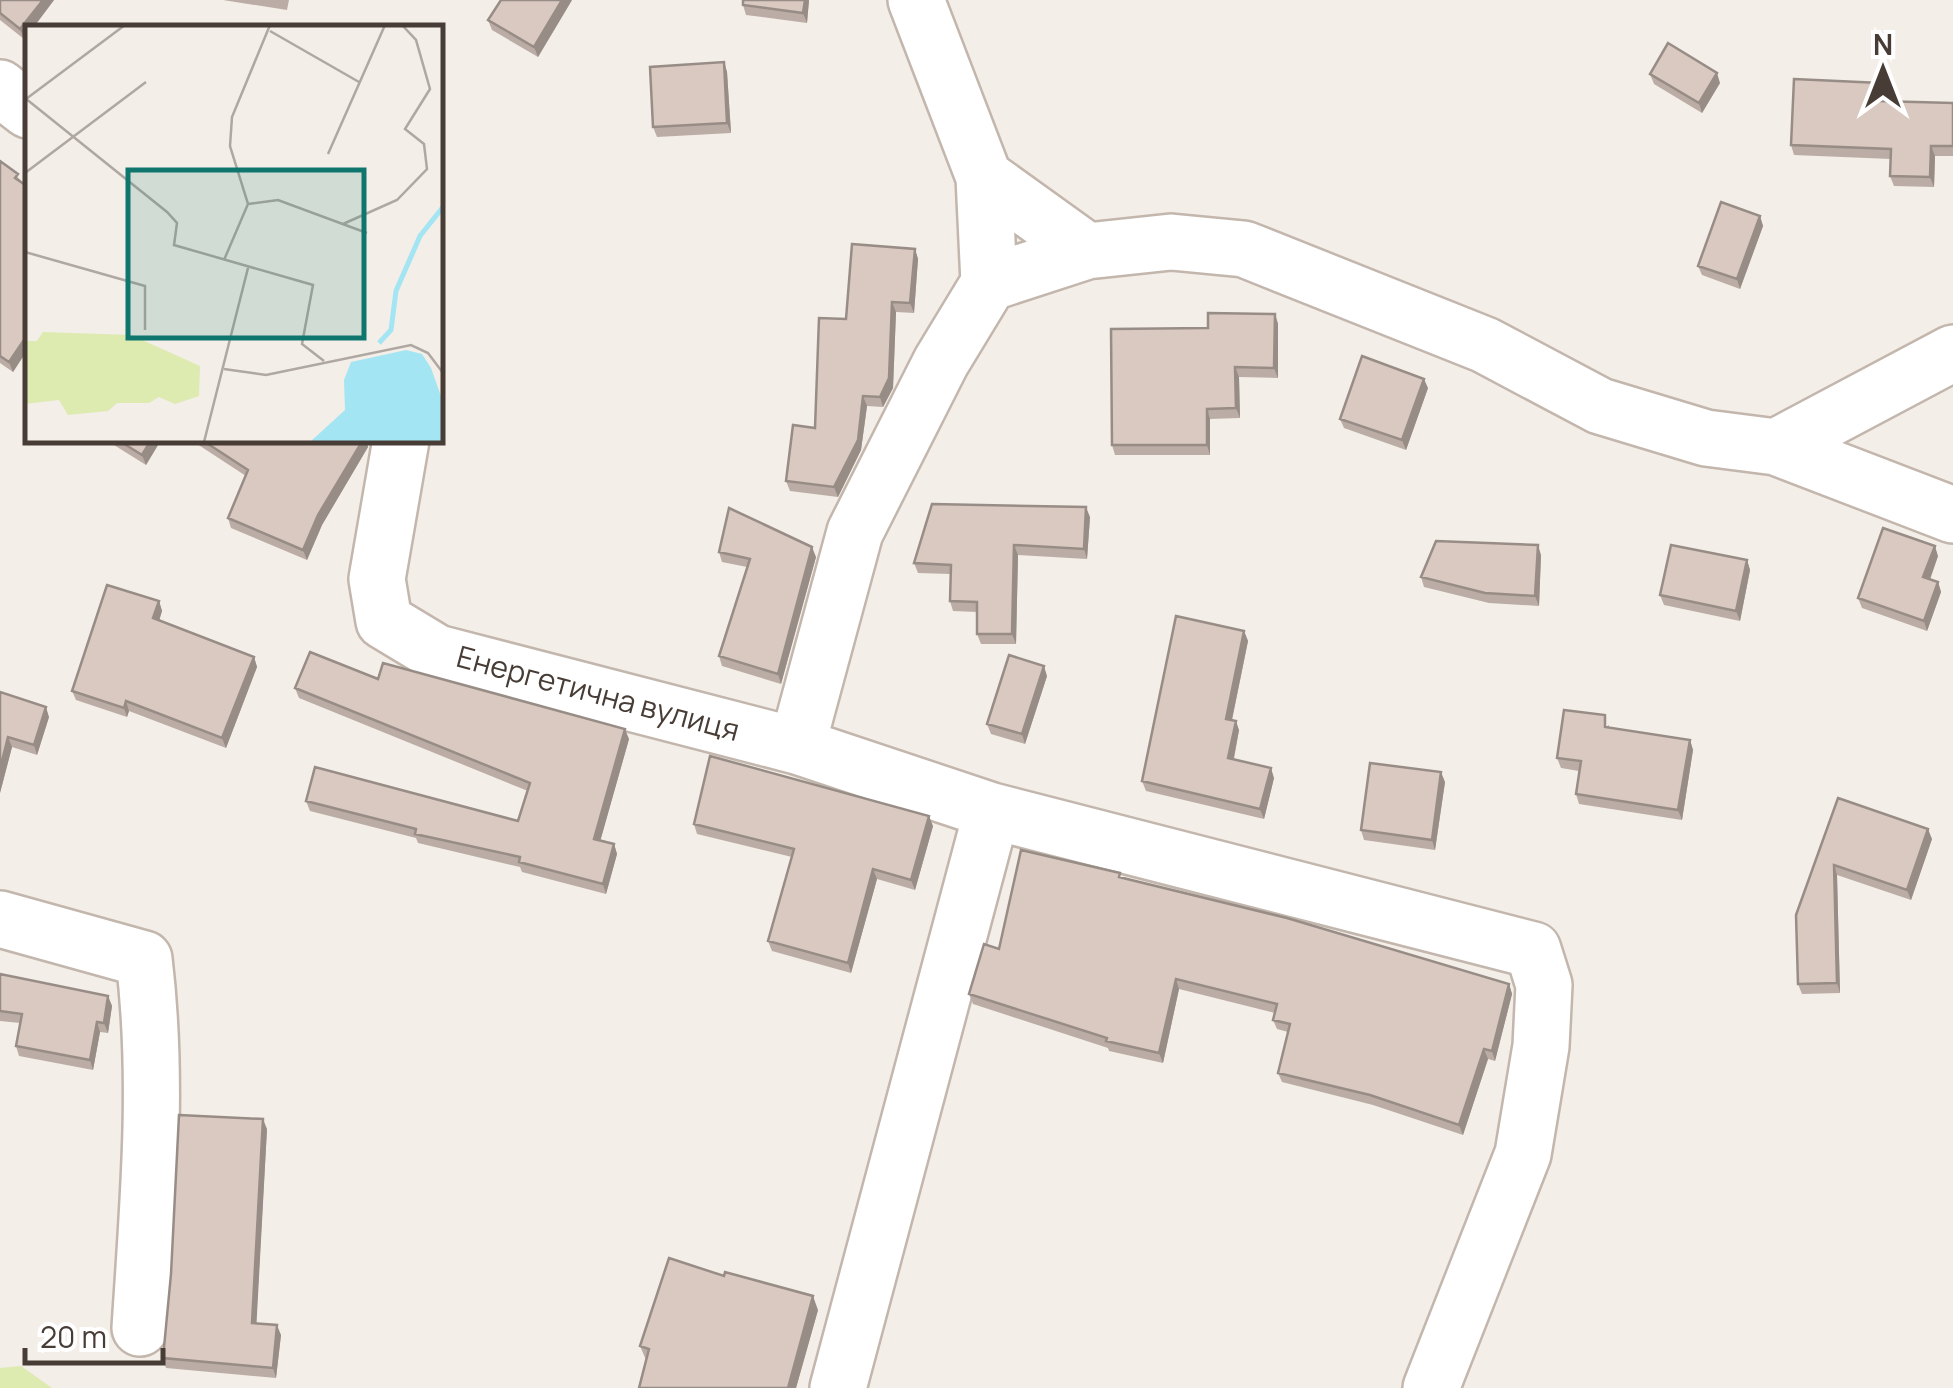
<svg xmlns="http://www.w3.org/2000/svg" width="1953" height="1388" font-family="Manrope,sans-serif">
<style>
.green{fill:#ddeab0}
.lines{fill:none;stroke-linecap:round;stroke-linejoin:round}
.minor-casing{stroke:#c3b6ad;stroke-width:60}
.minor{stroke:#fff;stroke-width:55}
.wall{fill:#bbada5}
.shaded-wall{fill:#988d86}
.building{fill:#d9c9c0;stroke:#988d86;stroke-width:2.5}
.labels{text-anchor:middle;stroke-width:10;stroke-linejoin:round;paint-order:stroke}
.street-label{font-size:30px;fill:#483d36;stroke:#fff}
.inset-river{fill:none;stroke:#a3e5f3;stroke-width:5}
.inset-road{fill:none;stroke:#afa7a1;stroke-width:2.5}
.view{fill:#0f766e;fill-opacity:0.15;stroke:#0f766e;stroke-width:5}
.inset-edge{fill:none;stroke:#483d36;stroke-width:5}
</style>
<rect width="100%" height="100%" fill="#f4eee8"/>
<!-- green -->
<path class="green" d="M21 1366 52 1388H0V1368Z"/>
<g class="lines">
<defs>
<path id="minor" d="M0 88 28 110
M984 177 1087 251
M989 283 1087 251 1171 242 1244 249 1485 345 1600 406 1706 438 1776 447 1953 515
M401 440 377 579 384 621 437 653 797 746 992 811 1533 950 1544 985 1541 1046 1523 1154 1431 1388
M1776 447 1953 353
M797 746 855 532 941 362 989 283 984 177 916 0
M0 919 144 959C159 1082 148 1205 140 1328
M838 1388 992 811"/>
</defs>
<!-- minor casing -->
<use href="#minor" class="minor-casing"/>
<!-- minor -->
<use href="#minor" class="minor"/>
</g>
<!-- wall -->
<path class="wall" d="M0 0H54L33 28H28V34L24 39 0 20Z
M223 0H289L287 10Z
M572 0 538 57 492 30 488 20Z
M743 0H809L807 23 746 15 743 5Z
M724 62 727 72 731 133 657 137 653 127Z
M1650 74 1720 83 1702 113 1654 84Z
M1883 93V101L1953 103V156H1935L1934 187 1894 186 1890 176 1891 159 1794 155 1791 145Z
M0 161 28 187V349L13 372 0 363Z
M1760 216 1763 226 1740 289 1702 275 1698 266Z
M915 249 918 259 914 313 896 312 893 388 883 407 867 406 861 450 838 497 790 491 786 481 815 428 846 319Z
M1275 314 1278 324V378L1239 377 1240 418 1210 419V455H1115L1112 445 1208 328Z
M1428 388 1406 450 1344 428 1340 419Z
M106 440H161L146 465Z
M191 440H366L368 447 322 525 307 560 231 528 228 518 246 476Z
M1090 517 1087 559 1018 555 1016 644H981L977 634V612L953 611 950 601V574L918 573 914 563Z
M719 552 816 557 781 684 722 666 719 656 747 567 722 562Z
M1541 555 1539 606 1489 603 1424 587 1421 577Z
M1938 556 1930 580 1938 582 1941 592 1927 631 1862 608 1858 598Z
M1747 560 1750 570 1740 621 1664 605 1660 595Z
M159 601 162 611 159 620 254 657 257 667 226 748 129 711 127 717 76 700 72 691Z
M1244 631 1248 641 1232 720 1239 730 1234 759 1274 778 1264 819 1146 791 1142 781Z
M1047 676 1025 744 991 734 987 724Z
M378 679 629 739 600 841 614 844 617 854 606 894 522 872 520 867 418 843 416 838 310 811 306 801 518 821 528 791 299 698 295 688Z
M0 692 49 717 37 755 12 747 0 793Z
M1609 725V727L1690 740 1693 750 1682 820 1579 804 1576 794 1579 771 1561 768 1557 758Z
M1445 782 1435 850 1364 840 1361 830Z
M1838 798 1932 839 1911 900 1837 875 1840 993 1802 994 1798 984Z
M694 824 933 826 915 890 877 879 851 973 772 951 768 941 792 857 697 834Z
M1122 878 1509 984 1512 994 1495 1061 1488 1059 1463 1135 1373 1105 1282 1082 1278 1073 1288 1032 1277 1029 1273 1020 1275 1013 1179 989 1163 1063 1109 1051 1108 1048 973 1004 969 994 999 949Z
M0 974 108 996 112 1006 108 1033 100 1032 93 1070 19 1056 16 1046 20 1023 0 1021Z
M267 1129 256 1323 281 1335 276 1378 166 1368 163 1358Z
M818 1310 796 1388H639L646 1360 640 1346Z"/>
<!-- shaded-wall -->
<path class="shaded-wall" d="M43 0H54L33 28H28V34L24 39 20 29Z
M562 0H572L538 57 534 47Z
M805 0H809L807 23 803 13Z
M724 62 727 72 731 133 727 123Z
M1717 73 1720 83 1702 113 1699 103Z
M1880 83 1883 93 1882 110 1879 101Z
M1931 146 1935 156 1934 187 1930 177Z
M1760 216 1763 226 1740 289 1737 279Z
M915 249 918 259 914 313 910 303Z
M892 302 896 312 893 388 883 407 880 397Z
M1275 314 1278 324V378L1274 368Z
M28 334V349L13 372 9 362Z
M1235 367 1239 377 1240 418 1236 408Z
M1424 379 1428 388 1406 450 1402 440Z
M863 396 867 406 861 450 838 497 834 487Z
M1207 409 1210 419V455L1207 445Z
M151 440H161L146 465 142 455Z
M363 440H366L368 447 322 525 307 560 303 550 318 515Z
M1086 507 1090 517 1087 559 1084 549Z
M1014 545 1018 555 1016 644 1012 634Z
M1538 545 1541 555 1539 606 1535 596Z
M1935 546 1938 556 1927 587 1923 577Z
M812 547 816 557 781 684 778 674Z
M1747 560 1750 570 1740 621 1736 611Z
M1938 582 1941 592 1927 631 1924 621Z
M159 601 162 611 157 628 153 618Z
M1244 631 1248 641 1230 729 1226 719Z
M254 657 257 667 226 748 222 738Z
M1044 666 1047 676 1025 744 1022 734Z
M126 701 129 711 127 717 124 708Z
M46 707 49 717 37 755 34 745Z
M1236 721 1239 730 1232 767 1228 758Z
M625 729 629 739 598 849 594 839Z
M8 737 12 747 0 793V769Z
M1690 740 1693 750 1682 820 1678 810Z
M1271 768 1274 778 1264 819 1260 809Z
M1441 772 1445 782 1435 850 1432 840Z
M929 816 933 826 915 890 911 880Z
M1928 829 1932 839 1911 900 1907 890Z
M614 844 617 854 606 894 603 884Z
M1834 865 1837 875 1840 993 1837 983Z
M873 869 877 879 851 973 848 963Z
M1176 979 1179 989 1163 1063 1159 1053Z
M1509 984 1512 994 1495 1061 1492 1051Z
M108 996 112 1006 108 1033 104 1023Z
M97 1022 100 1032 93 1070 90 1060Z
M1484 1049 1488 1059 1463 1135 1459 1125Z
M263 1119 267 1129 256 1333 252 1323Z
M813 1296 818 1310 796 1388H788Z
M277 1325 281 1335 276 1378 273 1368Z"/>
<!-- building -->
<path class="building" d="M0 0H43L20 29 0 13Z
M501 0H562L534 47 488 20Z
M743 0H805L803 13 743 5Z
M1668 43 1717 73 1699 103 1650 74Z
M724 62 727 123 653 127 650 67Z
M1794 79 1880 83 1879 101 1953 103V146H1931L1930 177 1890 176 1891 149 1791 145Z
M0 161 18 174 15 178 28 187V334L9 362 0 356Z
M1721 202 1760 216 1737 279 1698 266Z
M852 244 915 249 910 303 892 302 889 378 880 397 863 396 858 440 834 487 786 481 793 425 815 428 819 318 846 319Z
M1208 313 1275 314 1274 368 1235 367 1236 408 1207 409V445H1112L1111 329 1208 328Z
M1362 356 1424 379 1402 440 1340 419Z
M118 440H151L142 455Z
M202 440H363L318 515 303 550 228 518 248 470Z
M932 504 1086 507 1084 549 1014 545 1012 634H977V602L950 601 951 565 914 563Z
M729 508 812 547 778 674 719 656 750 559 719 552Z
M1883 528 1935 546 1923 577 1938 582 1924 621 1858 598Z
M1436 541 1538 545 1535 596 1485 593 1421 577Z
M1671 545 1747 560 1736 611 1660 595Z
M107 585 159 601 153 618 254 657 222 738 126 701 124 708 72 691Z
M1176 616 1244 631 1226 719 1236 721 1228 758 1271 768 1260 809 1142 781Z
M310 652 378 679 383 663 625 729 594 839 614 844 603 884 519 862 520 857 415 834 416 829 306 801 315 767 518 821 530 783 295 688Z
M1009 655 1044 666 1022 734 987 724Z
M0 692 46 707 34 745 8 737 0 769Z
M1564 710 1605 715V727L1690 740 1678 810 1576 794 1581 761 1557 758Z
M710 756 929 816 911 880 873 869 848 963 768 941 794 849 694 824Z
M1370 763 1441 772 1432 840 1361 830Z
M1838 798 1928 829 1907 890 1834 865 1837 983 1798 984 1796 915Z
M1021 850 1120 873 1119 877 1287 918 1509 984 1492 1051 1484 1049 1459 1125 1370 1095 1278 1073 1290 1024 1273 1020 1277 1004 1176 979 1159 1053 1106 1041 1107 1038 969 994 984 944 999 949Z
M0 974 108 996 104 1023 97 1022 90 1060 16 1046 22 1014 0 1011Z
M179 1115 263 1119 252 1323 277 1325 273 1368 163 1358 171 1274Z
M669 1258 724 1276 725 1272 813 1296 788 1388H639L649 1349 640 1346Z"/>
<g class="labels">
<!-- street labels -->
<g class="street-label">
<text transform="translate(598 694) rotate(15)" y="10">Енергетична вулиця</text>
</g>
</g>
<!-- overview -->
<g transform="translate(25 25)">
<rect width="418" height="418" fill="#f4eee8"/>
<path d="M18 307 106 310 175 341 174 371 150 379 134 372 124 378H92L83 386 43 390 34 375 0 379V316H12Z" fill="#ddeab0"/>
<path d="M381 325 397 329 406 343 417 374V417H285L320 385 319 355 326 337Z" fill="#a3e5f3"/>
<path class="inset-river" d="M354 318 366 305 371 266 395 211 418 182"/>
<path class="inset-road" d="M245 6 334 57M0 73 142 187 152 198 149 220 288 260 277 319 299 336M1 74 100 0M303 129 360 0M0 148 121 57M223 179 253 175 342 208M318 199 372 175 402 144 399 119 380 104 405 64 391 15 377 0M0 227 120 261V305M199 235 223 179 205 121 207 92 245 0M199 344 241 350 386 320 403 328 418 348M179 417 223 243"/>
<path class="view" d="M103 145H339V313H103Z"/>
<rect width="418" height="418" class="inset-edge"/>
</g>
<!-- north arrow -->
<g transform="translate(1883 70)" stroke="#ffffff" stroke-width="8" paint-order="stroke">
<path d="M0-8L18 38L0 25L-18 38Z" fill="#483d36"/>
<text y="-15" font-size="28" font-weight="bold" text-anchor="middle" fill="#483d36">N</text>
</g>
<!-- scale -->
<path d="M25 1348v15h138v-15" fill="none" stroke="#483d36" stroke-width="5"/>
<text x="40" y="1348" font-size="30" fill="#483d36" stroke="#ffffff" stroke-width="8" paint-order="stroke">20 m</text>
</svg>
